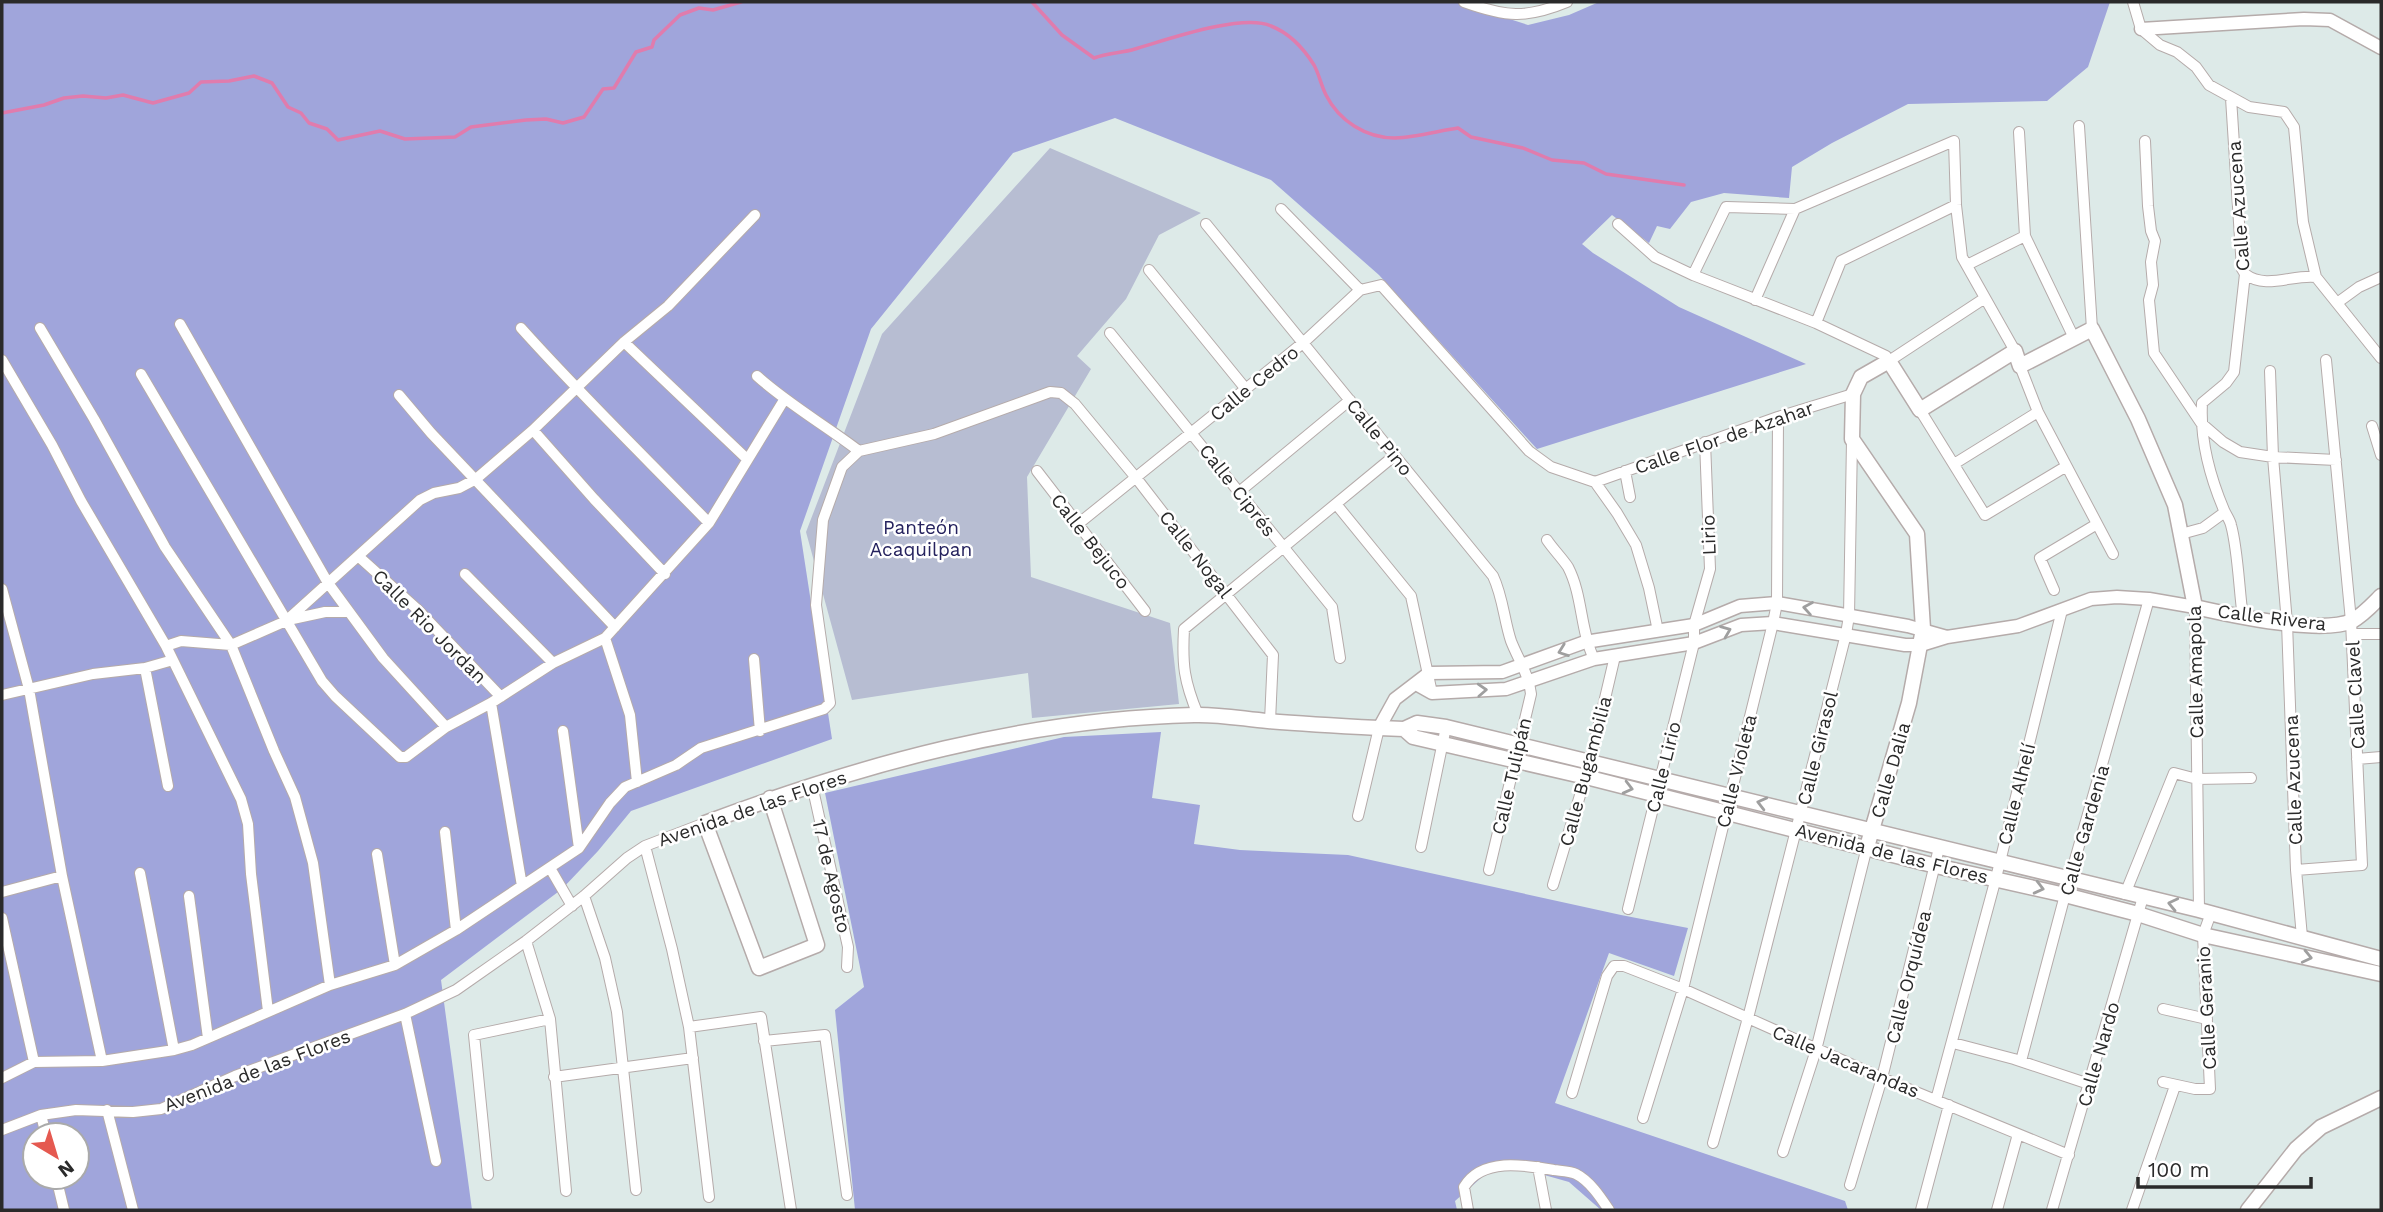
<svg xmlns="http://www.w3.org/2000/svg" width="2383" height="1212" font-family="'Work Sans',sans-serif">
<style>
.green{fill:#a0a5db;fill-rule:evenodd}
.cemetery{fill:#b7bdd2}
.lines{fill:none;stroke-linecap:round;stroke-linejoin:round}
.stream{stroke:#e07cad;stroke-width:3.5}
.minor-casing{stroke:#b5abaa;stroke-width:12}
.tertiary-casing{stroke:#b5abaa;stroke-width:15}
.secondary-casing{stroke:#b5abaa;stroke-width:17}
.minor{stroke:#fff;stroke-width:10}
.tertiary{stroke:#fff;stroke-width:12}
.secondary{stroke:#fff;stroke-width:14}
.oneway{stroke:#9f9f9f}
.labels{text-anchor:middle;stroke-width:5;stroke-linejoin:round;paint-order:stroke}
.street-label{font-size:19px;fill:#2a2a2a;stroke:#fff}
.park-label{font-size:19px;fill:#25225e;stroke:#fff}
</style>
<rect width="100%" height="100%" fill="#ddeae8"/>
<!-- green -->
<path class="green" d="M2 2H1456L1528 25 1569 15 1599 2H2110L2088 67 2047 101 1908 104 1832 143 1792 167 1789 198 1724 193 1691 202 1670 229 1657 226 1649 243 1612 215 1582 244 1593 253 1679 307 1806 364 1537 449 1379 275 1271 180 1115 118 1013 153 871 329 800 531 832 739 631 811 598 851 562 889 441 980 472 1210H2ZM35 1135H77V1177H35Z
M1161 732 1152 798 1200 805 1194 844 1240 850 1348 855 1621 915 1688 928 1674 976 1609 953 1555 1103 1845 1201 1848 1210H1601L1569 1182 1499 1162 1455 1201 1457 1210H855L835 1010 864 987 825 793 1064 737Z"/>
<!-- cemetery -->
<path class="cemetery" d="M1050 148 1201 213 1159 235 1126 299 1077 356 1091 369 1027 477 1031 577 1170 623 1179 704 1032 718 1028 673 852 700 806 532 882 334Z"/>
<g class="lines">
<!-- stream -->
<path class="stream" d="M1032 2 1062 35 1094 58C1108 53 1122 53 1135 49 1166 40 1242 13 1271 26 1289 33 1304 49 1314 65 1319 74 1321 85 1326 95 1339 121 1366 138 1395 138 1416 137 1438 131 1458 128L1471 137 1523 148 1552 160 1584 163 1606 174 1684 185
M2 113 44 105 64 98 83 96 106 98 123 95 153 103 189 93 201 82 229 81 254 76 272 83 288 107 301 113 309 123 327 129 338 140 380 131 405 139 455 137 471 127 526 120 546 119 563 123 584 117 603 89 614 88 636 52 652 47 654 40 680 15 699 8 713 10 741 2"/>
<defs>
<path id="minor" d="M1464 2C1506 17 1526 19 1567 2
M2133 2 2141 29 2160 45 2177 52 2196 67 2209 85 2249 107 2284 112 2294 127 2303 222 2316 277 2381 358
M2231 98 2242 269 2245 274 2234 372 2226 383 2202 403C2200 439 2210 477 2224 510 2226 515 2230 520 2231 525 2238 550 2239 590 2243 618
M2079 126 2092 329
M2019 132 2025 236 2074 338
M2145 141 2148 206 2151 231 2155 241 2151 262 2153 285 2149 300 2154 353 2201 423 2223 442 2240 452 2273 457 2336 460
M1281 209 1360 290
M1206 224 1493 576C1503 597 1504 620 1511 641 1518 659 1529 675 1531 694L1489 870
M1618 224 1655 257 1693 275 1816 323 1886 356 1889 361 1985 298
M1967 265 2025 236
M1149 270 1245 388
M2245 274C2266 290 2293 274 2316 277
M1693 275 1726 207 1795 209
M1755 300 1795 209 1954 141 1956 205 1962 257 2015 351
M2337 303 2359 287 2381 277
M1816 323 1841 261 1956 205
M180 324 328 583 383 658 446 727
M40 328 94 419 165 547 231 645 274 751 295 797 313 863 330 985
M521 328C581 395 646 458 709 523
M1110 333 1332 607 1340 658
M624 342 747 459
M2 360 52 445 81 501 166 646 241 799 248 824 251 874 268 1011
M2020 366 2038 412 2113 554
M2270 371 2273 457 2287 623 2296 870 2302 937
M141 374 322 681 335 696 400 757H406L446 727 491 703 553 663 605 638 709 523 784 400
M757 376C788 404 825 425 859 451
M399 395 431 433 615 627
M1920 410 1985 515 2065 467
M2372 426 2381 455
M533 430 594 499 665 574
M859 451 934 434 1050 392 1061 393 1075 404 1137 479 1273 655 1270 721
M1954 464 2038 412
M1037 471 1145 611
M1625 471 1630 497
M1595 482 1778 417 1853 394
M1239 492 1350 400
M1336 504 1411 596 1432 693
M1078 524 1304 342 1360 290 1381 285 1529 451 1551 467 1595 482 1617 513 1636 545 1649 588 1658 631
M2181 534 2203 528 2225 512
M1547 540C1553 549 1562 558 1568 567 1583 596 1580 630 1594 659
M358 556 417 609 501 697
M465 574 553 663
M2 589 29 689 62 876 102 1061
M2054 590 2040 558 2097 524
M2195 607 2199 910
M288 620 325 612H349
M2352 634H2381
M605 638 630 715 637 782
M166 646 181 641 231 645 286 621 420 500 434 493 459 488 476 479 533 430 624 342 668 306 755 215
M754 659 760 731
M145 668 168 786
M2 695 93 674 145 668 173 660
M491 703 522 886
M1198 715C1184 681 1182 665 1184 629L1394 456
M563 731 579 848
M2357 759 2381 757
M812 785 848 947 847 967
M1358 816 1379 728
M445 832 456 930
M645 846 672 949 689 1027 709 1197
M1421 847 1446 727
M377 854 395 965
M550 868 572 906
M2296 870 2362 865 2351 621 2326 360
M140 873 174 1050
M1553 885 1590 762 1615 656
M2 892 62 876
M2125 894 2174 773 2197 779 2251 778
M189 896 208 1038
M584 896 605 958 617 1012 636 1190
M1628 909 1694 643V625L1710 569 1705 442
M2 918 34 1062
M526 941 550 1019 566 1191
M2163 1009 2207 1019
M405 1014 436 1161
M689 1027 761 1017 791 1210
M764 1041 825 1035 847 1195
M1953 1043 2014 1059 2089 1084
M2021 1061 2065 895 2149 599
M554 1077 693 1058
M2 1078 34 1062 102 1061 174 1050 192 1045 330 985 395 965 456 930 579 848 610 803 625 787 676 765 701 748 824 709 830 703 816 605 823 520 842 467 859 451
M2163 1082 2195 1089H2210L2203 935 2211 913
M1572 1093 1607 976 1614 966H1624L1683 989 1882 1078 2069 1155
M1936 1100 1996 878 2062 610
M107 1110 133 1210
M41 1115 46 1135
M1643 1118 1683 989 1773 623 1777 603 1778 417
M2 1130 41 1115 76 1110 133 1112 161 1109 235 1076 405 1014 456 990 526 941 584 896 627 858 645 846 705 823
M1713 1143 1748 1018 1846 634 1849 616 1852 440
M1783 1152 1816 1050 1867 847
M1538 1167 1546 1210
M488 1175 474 1035 550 1019
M56 1177 64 1210
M1850 1185 1882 1078 1939 848
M1468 1210 1464 1187C1482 1157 1525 1165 1554 1170 1561 1171 1570 1171 1576 1174 1590 1181 1601 1198 1609 1210
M1921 1210 1949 1105
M1997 1210 2018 1134
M2052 1210 2143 897
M2132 1210 2175 1086"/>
<path id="tertiary" d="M2141 29 2304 19 2330 20 2381 48
M1416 684 1432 693 1506 689 1594 659 1694 643 1741 625 1773 623 1905 645H1921L1947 637 2018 626 2091 599 2117 597 2149 599 2195 607
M1379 728 1395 699 1429 673 1502 672 1585 642 1694 625 1740 606 1777 603 1908 626 1947 637"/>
<path id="secondary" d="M1404 729 1413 737 1586 777 1936 866 2065 895 2138 914 2203 935 2381 974
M770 798 817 945 759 968 705 823C862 764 1025 719 1194 715 1218 714 1244 719 1268 721 1305 724 1342 726 1379 728L1404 729 1417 723 1446 727 2199 910 2381 959
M1867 847 1909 703 1923 629 1917 534 1852 439 1853 394 1861 377 1889 361 1920 410 2015 351 2020 366 2092 329 2138 419 2175 505 2195 607C2230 615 2320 635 2352 621 2363 615 2372 605 2381 596
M2248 1210 2296 1149 2321 1127 2381 1098"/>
</defs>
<!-- minor casing -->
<use href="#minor" class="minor-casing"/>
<!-- tertiary casing -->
<use href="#tertiary" class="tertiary-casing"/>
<!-- secondary casing -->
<use href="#secondary" class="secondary-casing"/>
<!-- minor -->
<use href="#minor" class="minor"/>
<!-- tertiary -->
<use href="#tertiary" class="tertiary"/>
<!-- secondary -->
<use href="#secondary" class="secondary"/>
</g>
<!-- one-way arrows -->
<defs><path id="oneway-chevron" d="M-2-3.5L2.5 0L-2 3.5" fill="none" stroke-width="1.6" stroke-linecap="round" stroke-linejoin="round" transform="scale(1.75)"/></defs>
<g class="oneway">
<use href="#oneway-chevron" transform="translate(1808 608) rotate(-170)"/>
<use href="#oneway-chevron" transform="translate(1726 631) rotate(-22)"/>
<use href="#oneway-chevron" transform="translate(1563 651) rotate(160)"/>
<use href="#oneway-chevron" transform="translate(1482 690) rotate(-3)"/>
<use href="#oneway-chevron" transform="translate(1628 788) rotate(14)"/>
<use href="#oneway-chevron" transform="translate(1762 803) rotate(-166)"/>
<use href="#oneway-chevron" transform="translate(2039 888) rotate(14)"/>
<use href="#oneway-chevron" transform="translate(2173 904) rotate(-167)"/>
<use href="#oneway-chevron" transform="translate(2307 957) rotate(13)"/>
</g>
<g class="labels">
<!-- street labels -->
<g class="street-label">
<text transform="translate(2238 206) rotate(-94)" y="7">Calle Azucena</text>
<text transform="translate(1254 383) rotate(-39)" y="7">Calle Cedro</text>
<text transform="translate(1380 437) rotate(51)" y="7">Calle Pino</text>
<text transform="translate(1724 437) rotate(-19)" y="7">Calle Flor de Azahar</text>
<text transform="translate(1238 490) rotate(52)" y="7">Calle Ciprés</text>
<text transform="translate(1708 535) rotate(-92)" y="7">Lirio</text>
<text transform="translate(1091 541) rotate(52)" y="7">Calle Bejuco</text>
<text transform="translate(1196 554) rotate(52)" y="7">Calle Nogal</text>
<text transform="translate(2272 617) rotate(7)" y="7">Calle Rivera</text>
<text transform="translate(430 626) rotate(45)" y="7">Calle Rio Jordan</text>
<text transform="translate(2195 672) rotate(-91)" y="7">Calle Amapola</text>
<text transform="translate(2355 695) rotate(-93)" y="7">Calle Clavel</text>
<text transform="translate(1817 748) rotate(-76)" y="7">Calle Girasol</text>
<text transform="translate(1663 767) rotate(-76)" y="7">Calle Lirio</text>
<text transform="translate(1890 770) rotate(-74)" y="7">Calle Dalia</text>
<text transform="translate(1585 771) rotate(-75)" y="7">Calle Bugambilia</text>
<text transform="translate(1736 771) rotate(-76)" y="7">Calle Violeta</text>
<text transform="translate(1511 776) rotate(-77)" y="7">Calle Tulipán</text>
<text transform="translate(2293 780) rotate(-92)" y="7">Calle Azucena</text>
<text transform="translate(2016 794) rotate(-76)" y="7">Calle Alhelí</text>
<text transform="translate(752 808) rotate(-19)" y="7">Avenida de las Flores</text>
<text transform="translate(2084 830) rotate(-74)" y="7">Calle Gardenia</text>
<text transform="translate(1892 853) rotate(14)" y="7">Avenida de las Flores</text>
<text transform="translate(832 876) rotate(77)" y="7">17 de Agosto</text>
<text transform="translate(1908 977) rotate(-76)" y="7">Calle Orquídea</text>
<text transform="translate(2206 1008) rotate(-93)" y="7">Calle Geranio</text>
<text transform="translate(2098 1054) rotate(-74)" y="7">Calle Nardo</text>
<text transform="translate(1846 1061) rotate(23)" y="7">Calle Jacarandas</text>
<text transform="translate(257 1070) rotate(-21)" y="7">Avenida de las Flores</text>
</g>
<!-- park labels -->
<g class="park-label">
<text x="921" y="534">Panteón<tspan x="921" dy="22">Acaquilpan</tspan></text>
</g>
</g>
<!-- border -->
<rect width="2383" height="1212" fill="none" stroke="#2a2a2a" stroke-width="7"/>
<!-- north arrow -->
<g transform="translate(56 1156) rotate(142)"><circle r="33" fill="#ffffff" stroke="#aaaaaa" stroke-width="2"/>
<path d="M0-5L12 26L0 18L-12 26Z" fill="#e55950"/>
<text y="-10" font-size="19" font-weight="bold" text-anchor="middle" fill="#2a2a2a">N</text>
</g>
<!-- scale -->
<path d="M2138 1177v10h173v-10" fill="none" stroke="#2a2a2a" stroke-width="3.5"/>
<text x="2148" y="1177" font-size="21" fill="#2a2a2a" stroke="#ffffff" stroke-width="5" paint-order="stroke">100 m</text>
</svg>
